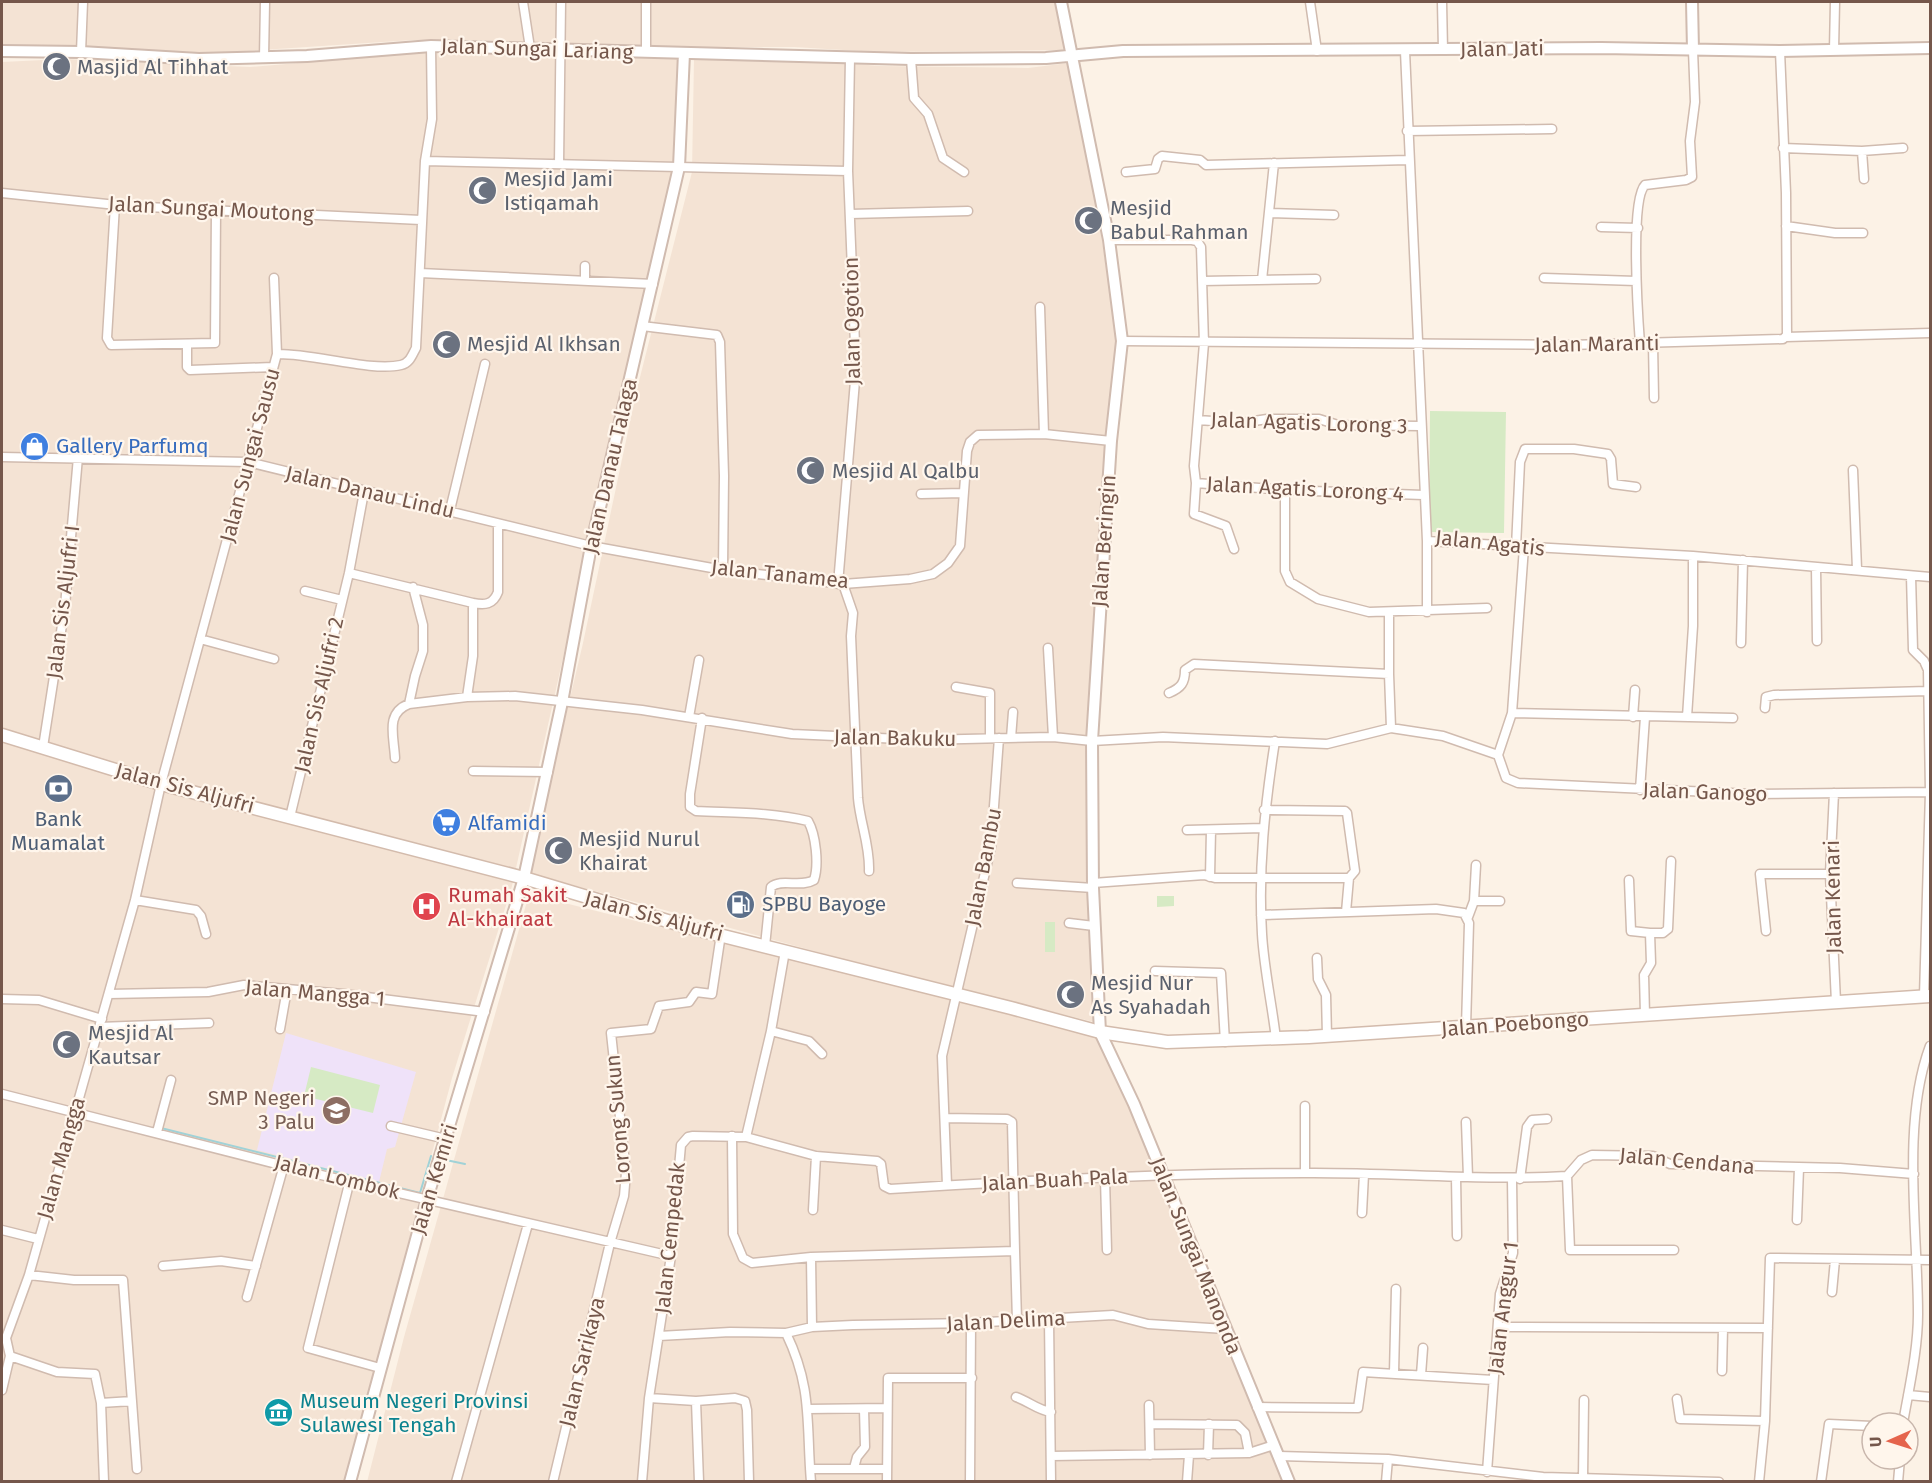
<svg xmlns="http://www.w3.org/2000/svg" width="1932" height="1483" font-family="'Fira Sans',sans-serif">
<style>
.residential{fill:#f4e3d4}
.education{fill:#efe2f9}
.green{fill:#d6eac4}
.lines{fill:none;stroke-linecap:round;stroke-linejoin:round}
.stream{stroke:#a0d2d7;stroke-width:2}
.minor-casing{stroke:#d0bbaf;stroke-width:11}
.tertiary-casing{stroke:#d0bbaf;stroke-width:14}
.secondary-casing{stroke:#d3bbac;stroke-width:15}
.minor{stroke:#fff;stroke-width:8}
.tertiary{stroke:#fff;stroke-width:10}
.secondary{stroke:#fff;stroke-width:12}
.labels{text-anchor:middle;stroke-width:4.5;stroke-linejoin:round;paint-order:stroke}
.street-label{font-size:21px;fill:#75574b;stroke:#fff6ec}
.worship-label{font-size:21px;fill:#5b616d;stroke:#fff6ec;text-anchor:start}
.shop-label{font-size:21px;fill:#366cbe;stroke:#fff6ec;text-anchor:start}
.service-label{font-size:21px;fill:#4e5e75;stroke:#fff6ec}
.health-label{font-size:21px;fill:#be3a42;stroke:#fff6ec;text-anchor:start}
.education-label{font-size:21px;fill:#785e54;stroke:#fff6ec;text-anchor:end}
.culture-label{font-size:21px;fill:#0d838f;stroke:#fff6ec;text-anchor:start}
</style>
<rect width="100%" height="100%" fill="#fcf2e6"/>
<!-- residential -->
<path class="residential" d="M2 2H1057L1067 50 877 52 794 47H681L474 40H413L218 53 2 45Z
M416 53 679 59 673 179 622 394 512 886 452 1078 345 1481 2 1482V62L64 59 250 67Z
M694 59 822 61 879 66 1028 68 1069 63 1104 252 1116 341 1117 392 1091 725 1094 1022 891 972 529 873 583 643 637 389 692 172Z
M529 894 1101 1038 1232 1348 1283 1481 367 1482 404 1337Z"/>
<!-- education -->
<path class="education" d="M286 1033 416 1072 395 1147 387 1149 379 1182 257 1150Z"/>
<!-- green -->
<path class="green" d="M1430 411 1506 412 1504 533 1429 532Z
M1157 896H1174V906L1157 907Z
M1045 922H1055V952H1045Z
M311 1067 380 1085 373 1113 304 1096Z"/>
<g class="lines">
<!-- stream -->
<path class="stream" d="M161 1128 420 1193 431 1156
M446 1160 465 1164"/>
<defs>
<path id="minor" d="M523 2 530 48
M1310 2 1317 51
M1442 2 1443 50
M1834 50 1835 2
M1405 51 1427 541 1693 556 1930 577
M81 52 83 2
M646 52V2
M264 58 265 2
M911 59 914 98 928 114 943 158 964 172
M1407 131 1552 129
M1783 148 1862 151 1903 148
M1862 151 1864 179
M425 161 848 171
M559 164 561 2
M1126 172 1155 169 1158 159 1162 156 1200 160 1206 165 1408 160
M2 193 126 206 421 220
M115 205 107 338 111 345 215 343 216 210
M1269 213 1334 215
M850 214 968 211
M1786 226 1835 233H1863
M1601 227 1638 228
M1109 240H1192L1197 241 1201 247 1204 343 1194 466 1196 483 1285 490 1423 495
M420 273 653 284
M274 278 277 354
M1544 278 1636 281
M585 280V266
M1262 280 1274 163
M1202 281 1316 279
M1040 307 1044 434
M642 326 717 335 720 342 724 476 723 570
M1786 337 1930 333
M1122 341 1569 345 1783 339 1787 335 1786 193 1780 51
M1653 343 1654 398
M187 344V367L190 370 273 367
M1640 344C1638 317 1630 200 1645 185L1686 180 1692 177 1690 141 1695 102 1693 50
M1198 420 1241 423 1267 419H1319L1338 425 1420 426
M2 457 248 462 591 546 723 570 843 584 910 579 933 574 948 563 960 546 967 451 970 442 978 435 1044 434 1111 441
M1853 470 1857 569
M1196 483 1194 514 1226 526 1234 549
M1285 490V571L1290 582 1318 599 1369 612 1487 608
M921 494 962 493
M450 510 485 364
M1427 541V612
M1516 547 1520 462 1525 449H1574L1608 454 1611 459 1613 484 1636 487
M1816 567 1817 641
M349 573 473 603V656L467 697
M1911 576 1913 650 1924 661 1928 670 1930 792 1924 996
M838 584 856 369 848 171 850 58
M843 584 853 613 851 636 858 798C860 823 870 845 869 871
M413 587 423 625V651L415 676 409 704 467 697 515 696 642 710 792 734 922 740 1053 737 1092 741 1163 737 1327 744 1391 728 1443 736 1498 755
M305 591 342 600
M473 603C485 605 493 605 498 592V524
M1389 613V674
M200 639 274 659
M1741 643 1743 560
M1048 648 1053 737
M956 687 990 693V738
M1169 693C1181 688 1185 683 1185 670L1194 664 1389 674 1391 728
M1765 708 1766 697 1774 695 1928 691
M1512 713 1733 718
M689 717 699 660
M1633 717 1635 690
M1687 717 1693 626V556
M702 718 690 794V807L696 811C734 813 770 812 808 821 816 835 819 865 814 880 801 888 781 878 771 887L765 946
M1011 738 1013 712
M1275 741C1265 805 1258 869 1262 934 1264 969 1272 1004 1276 1039
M43 747 65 606 78 457
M1498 755 1506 778 1518 783 1752 794 1930 792
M1498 755 1512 713 1524 547
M395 758C394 736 385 713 409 704
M473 771 548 772
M1640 790 1645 717
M1834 793 1830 874 1836 1002
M1264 810 1345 811 1347 813 1355 871 1349 878 1346 912
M290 817 349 573 364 492
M1187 830 1263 828
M1210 877 1211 830
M1629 880 1631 931 1650 933 1651 963 1644 975 1645 1015
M1017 883 1093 888
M1093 883 1204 875 1215 878H1349
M135 900 196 910 201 916 206 934
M1474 901H1500
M1261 915 1436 909 1464 913 1469 923 1466 1027
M1468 917 1474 901 1476 865
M1069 923 1094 926
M1766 931 1760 874H1830
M1650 933H1663L1668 929 1671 861
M1317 958 1318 979 1326 995 1327 1036
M1155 971 1221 973 1225 1042
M109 994 208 992 244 985 343 994 485 1012
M2 999 39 1000 102 1019
M99 1027 209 1023
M280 1029 287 989
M771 1031 809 1041 822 1054
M2 1094 308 1172 671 1256
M1305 1106V1172
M945 1118 1007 1119 1012 1122 1015 1251
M1466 1122 1468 1177
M391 1126 446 1139
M157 1132 171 1080
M732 1136 733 1234 743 1258 752 1263 811 1257
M746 1137 816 1156 877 1161 881 1164 884 1186 890 1189C1027 1180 1166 1173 1303 1173 1392 1172 1479 1181 1567 1176L1581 1160 1592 1155 1653 1156 1670 1164 1840 1168 1914 1174
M1567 1176 1570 1250H1674
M1456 1177 1457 1236
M1105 1179 1107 1250
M1520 1179 1527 1127 1532 1120 1547 1119
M350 1180 308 1348 380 1368
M947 1185 942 1056 991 847 999 738
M813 1210 816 1156
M1362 1213 1364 1174
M1797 1220 1799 1168
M2 1230 38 1239
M163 1266 221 1261 256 1266
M29 1275 74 1280H123L137 1469
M1832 1292 1835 1260
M247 1297 284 1165
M1049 1320 1051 1482
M812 1327 811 1257 1015 1251 1017 1321
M1498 1327 1768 1328
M786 1333C813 1389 806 1423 811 1482
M659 1336 730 1332 786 1333 812 1327 853 1325 971 1323 1113 1315 1148 1324 1225 1329
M10 1356 57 1372 95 1374 101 1403
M1722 1371 1723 1328
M1394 1373 1396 1289
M1421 1375 1423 1348
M2 1390 10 1356 6 1338 29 1275 135 900 161 784 277 354C312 353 371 372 401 365 410 363 412 355 416 348L425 161 432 119 431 46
M1908 1395 1930 1397
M1016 1397C1030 1402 1037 1410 1051 1412
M649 1398 696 1401 699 1482
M1677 1399 1680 1419 1765 1421
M696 1401 735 1398 745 1401 747 1410 749 1482
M1149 1405 1150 1455
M1257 1407 1358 1408 1363 1372 1493 1380
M808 1409 887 1408
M1903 1423C1909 1388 1918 1350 1918 1314 1918 1232 1901 1123 1930 1046
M1150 1424 1237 1425 1245 1433 1249 1453
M1208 1455 1209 1424
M1051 1456 1249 1453 1274 1445
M1279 1456 1388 1459 1543 1477 1719 1482
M854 1468 857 1457 865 1447 864 1409
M810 1469H887
M1487 1472 1500 1294 1513 1253 1512 1179
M1583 1478 1584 1400
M104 1482 101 1403 132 1401
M456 1482 528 1224
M553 1482 610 1243 624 1196 626 1173 611 1033 651 1029 659 1006 689 1002 696 992 712 994 721 934
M642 1482 649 1398 671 1256 681 1145 688 1137 693 1136 746 1137 771 1031 785 951
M887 1482 888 1378H972
M970 1482 971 1323
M1187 1482 1189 1455
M1386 1482 1388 1459
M1759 1482 1765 1421 1770 1258 1930 1260
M1821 1482 1829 1424 1872 1426
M1898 1482 1900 1459"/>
<path id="tertiary" d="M1061 2 1109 240 1122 341 1111 441 1092 741 1093 888 1100 1032 1134 1104 1289 1482
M1692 2 1693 50
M2 51 81 52 199 59 307 56 431 46 911 59 1046 58 1123 51 1601 48 1780 51 1930 48
M350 1482 427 1199 524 878 562 702 591 546 679 167 684 53"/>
<path id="secondary" d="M2 735 161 784 524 878 691 928 1011 1008 1100 1032 1167 1042 1309 1037 1930 996"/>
</defs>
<!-- minor casing -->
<use href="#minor" class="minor-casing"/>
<!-- tertiary casing -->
<use href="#tertiary" class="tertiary-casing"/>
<!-- secondary casing -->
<use href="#secondary" class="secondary-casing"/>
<!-- minor -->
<use href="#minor" class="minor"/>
<!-- tertiary -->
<use href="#tertiary" class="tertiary"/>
<!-- secondary -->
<use href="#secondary" class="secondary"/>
</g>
<!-- icons -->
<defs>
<symbol id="mosque-disc" viewBox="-11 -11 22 22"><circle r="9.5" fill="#6b7280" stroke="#fff6ec"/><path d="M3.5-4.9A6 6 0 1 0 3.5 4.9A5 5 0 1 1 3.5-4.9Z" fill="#fff"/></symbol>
<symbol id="shop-disc" viewBox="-11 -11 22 22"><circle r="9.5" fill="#3f7fe0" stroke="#fff6ec"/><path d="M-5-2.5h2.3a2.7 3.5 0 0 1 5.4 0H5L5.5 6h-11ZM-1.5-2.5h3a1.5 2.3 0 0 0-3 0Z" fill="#fff"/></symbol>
<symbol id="bank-disc" viewBox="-11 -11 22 22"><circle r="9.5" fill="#5c6f8a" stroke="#fff6ec"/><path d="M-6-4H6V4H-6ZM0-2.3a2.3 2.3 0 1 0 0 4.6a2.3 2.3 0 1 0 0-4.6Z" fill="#fff"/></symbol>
<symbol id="supermarket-disc" viewBox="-11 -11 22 22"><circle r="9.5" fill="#3f7fe0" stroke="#fff6ec"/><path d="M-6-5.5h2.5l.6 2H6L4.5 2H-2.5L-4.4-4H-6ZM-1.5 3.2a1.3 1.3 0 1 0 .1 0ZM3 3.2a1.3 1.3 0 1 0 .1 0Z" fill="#fff"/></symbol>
<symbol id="fuel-disc" viewBox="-11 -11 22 22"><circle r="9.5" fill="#5c6f8a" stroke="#fff6ec"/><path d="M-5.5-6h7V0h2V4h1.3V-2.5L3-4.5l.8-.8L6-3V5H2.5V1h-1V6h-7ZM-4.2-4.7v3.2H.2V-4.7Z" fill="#fff"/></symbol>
<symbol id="hospital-disc" viewBox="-11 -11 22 22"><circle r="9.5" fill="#e0444e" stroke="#fff6ec"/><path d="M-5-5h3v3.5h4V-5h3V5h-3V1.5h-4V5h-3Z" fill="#fff"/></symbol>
<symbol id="school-disc" viewBox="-11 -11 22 22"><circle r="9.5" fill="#8d6e63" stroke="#fff6ec"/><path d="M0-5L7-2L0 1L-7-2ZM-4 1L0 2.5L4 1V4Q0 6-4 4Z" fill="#fff"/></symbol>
<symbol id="museum-disc" viewBox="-11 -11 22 22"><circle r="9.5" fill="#0f9aa8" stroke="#fff6ec"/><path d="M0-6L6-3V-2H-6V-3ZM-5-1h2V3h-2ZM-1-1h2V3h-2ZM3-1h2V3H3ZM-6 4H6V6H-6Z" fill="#fff"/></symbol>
</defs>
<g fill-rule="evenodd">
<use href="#mosque-disc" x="40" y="50" width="33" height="33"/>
<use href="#mosque-disc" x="466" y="174" width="33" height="33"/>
<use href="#mosque-disc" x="1072" y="204" width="33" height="33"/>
<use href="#mosque-disc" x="430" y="328" width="33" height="33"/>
<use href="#shop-disc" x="18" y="430" width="33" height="33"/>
<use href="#mosque-disc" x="794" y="454" width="33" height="33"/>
<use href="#bank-disc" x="42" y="772" width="33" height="33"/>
<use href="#supermarket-disc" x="430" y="806" width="33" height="33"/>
<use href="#mosque-disc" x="542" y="834" width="33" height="33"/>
<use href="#fuel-disc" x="724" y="888" width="33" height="33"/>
<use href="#hospital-disc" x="410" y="890" width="33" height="33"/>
<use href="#mosque-disc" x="1054" y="978" width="33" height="33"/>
<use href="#mosque-disc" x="50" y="1028" width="33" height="33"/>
<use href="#school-disc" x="320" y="1094" width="33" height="33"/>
<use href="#museum-disc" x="262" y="1396" width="33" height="33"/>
</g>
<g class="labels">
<!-- street labels -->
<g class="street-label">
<text transform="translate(537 49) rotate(2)" y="7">Jalan Sungai Lariang</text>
<text transform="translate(1502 49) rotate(-1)" y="7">Jalan Jati</text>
<text transform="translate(211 209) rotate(3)" y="7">Jalan Sungai Moutong</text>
<text transform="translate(852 321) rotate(-91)" y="7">Jalan Ogotion</text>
<text transform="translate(1597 344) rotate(-1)" y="7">Jalan Maranti</text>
<text transform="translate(1309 423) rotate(2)" y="7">Jalan Agatis Lorong 3</text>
<text transform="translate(250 455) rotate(-75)" y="7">Jalan Sungai Sausu</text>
<text transform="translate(610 466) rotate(-77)" y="7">Jalan Danau Talaga</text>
<text transform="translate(1305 489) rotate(3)" y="7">Jalan Agatis Lorong 4</text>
<text transform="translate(370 492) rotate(13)" y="7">Jalan Danau Lindu</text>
<text transform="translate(1104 541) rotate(-86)" y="7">Jalan Beringin</text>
<text transform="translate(1490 543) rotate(6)" y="7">Jalan Agatis</text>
<text transform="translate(780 574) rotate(6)" y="7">Jalan Tanamea</text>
<text transform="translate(63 602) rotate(-83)" y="7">Jalan Sis Aljufri I</text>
<text transform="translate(319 695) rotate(-77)" y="7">Jalan Sis Aljufri 2</text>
<text transform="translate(895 738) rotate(1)" y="7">Jalan Bakuku</text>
<text transform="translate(185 788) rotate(15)" y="7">Jalan Sis Aljufri</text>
<text transform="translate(1705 792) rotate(2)" y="7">Jalan Ganogo</text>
<text transform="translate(983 867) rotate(-79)" y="7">Jalan Bambu</text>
<text transform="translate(1833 897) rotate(-91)" y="7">Jalan Kenari</text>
<text transform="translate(654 916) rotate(15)" y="7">Jalan Sis Aljufri</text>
<text transform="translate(315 993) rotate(5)" y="7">Jalan Mangga 1</text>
<text transform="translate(1515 1024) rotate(-4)" y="7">Jalan Poebongo</text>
<text transform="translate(618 1119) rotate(-95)" y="7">Lorong Sukun</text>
<text transform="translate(61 1158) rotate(-74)" y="7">Jalan Mangga</text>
<text transform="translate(1687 1161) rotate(5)" y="7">Jalan Cendana</text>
<text transform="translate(337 1177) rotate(14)" y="7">Jalan Lombok</text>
<text transform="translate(434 1179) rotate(-73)" y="7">Jalan Kemiri</text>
<text transform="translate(1055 1180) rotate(-3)" y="7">Jalan Buah Pala</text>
<text transform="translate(670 1238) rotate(-84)" y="7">Jalan Cempedak</text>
<text transform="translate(1196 1256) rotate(68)" y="7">Jalan Sungai Manonda</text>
<text transform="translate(1503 1308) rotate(-83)" y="7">Jalan Anggur 1</text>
<text transform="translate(1006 1321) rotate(-3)" y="7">Jalan Delima</text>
<text transform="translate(582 1362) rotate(-76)" y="7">Jalan Sarikaya</text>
</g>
<!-- worship labels -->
<g class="worship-label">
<text x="77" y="74">Masjid Al Tihhat</text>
<text x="504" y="186">Mesjid Jami<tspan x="504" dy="24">Istiqamah</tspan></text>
<text x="1110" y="215">Mesjid<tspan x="1110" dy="24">Babul Rahman</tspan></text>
<text x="467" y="351">Mesjid Al Ikhsan</text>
<text x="832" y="478">Mesjid Al Qalbu</text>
<text x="579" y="846">Mesjid Nurul<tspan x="579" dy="24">Khairat</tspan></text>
<text x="1091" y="990">Mesjid Nur<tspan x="1091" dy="24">As Syahadah</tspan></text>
<text x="88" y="1040">Mesjid Al<tspan x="88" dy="24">Kautsar</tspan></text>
</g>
<!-- shop labels -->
<g class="shop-label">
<text x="56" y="453">Gallery Parfumq</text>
<text x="468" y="830">Alfamidi</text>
</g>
<!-- service labels -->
<g class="service-label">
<text x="58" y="826">Bank<tspan x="58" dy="24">Muamalat</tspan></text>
<text x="762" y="911" text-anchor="start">SPBU Bayoge</text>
</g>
<!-- health labels -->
<g class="health-label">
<text x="448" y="902">Rumah Sakit<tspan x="448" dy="24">Al-khairaat</tspan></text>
</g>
<!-- education labels -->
<g class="education-label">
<text x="315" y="1105">SMP Negeri<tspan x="315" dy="24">3 Palu</tspan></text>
</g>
<!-- culture labels -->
<g class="culture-label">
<text x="300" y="1408">Museum Negeri Provinsi<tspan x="300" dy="24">Sulawesi Tengah</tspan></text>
</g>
</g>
<!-- border -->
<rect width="1932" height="1483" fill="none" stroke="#75574b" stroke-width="6"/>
<!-- north arrow -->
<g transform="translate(1890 1441) rotate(267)"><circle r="28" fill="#fff6ec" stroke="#c8b6ac" stroke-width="1.5"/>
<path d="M0-4.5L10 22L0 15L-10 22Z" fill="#e5644c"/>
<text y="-9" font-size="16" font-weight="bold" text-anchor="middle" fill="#75574b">U</text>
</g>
</svg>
